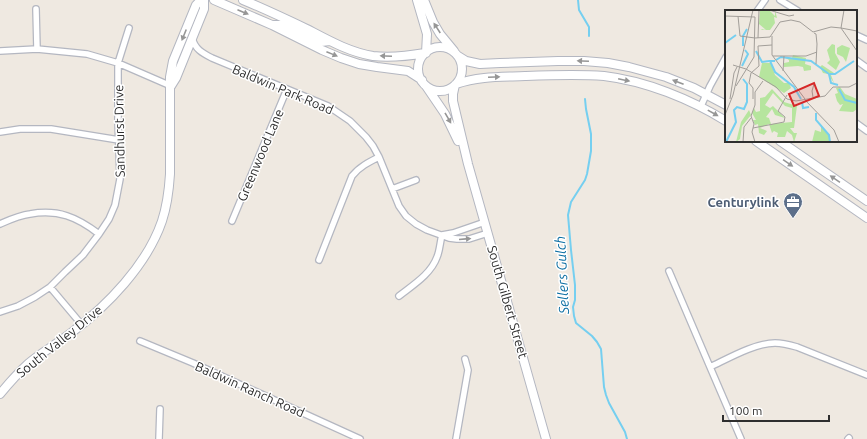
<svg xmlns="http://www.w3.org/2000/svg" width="867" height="439" font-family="Ubuntu,sans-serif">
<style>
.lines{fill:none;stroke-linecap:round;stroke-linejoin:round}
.stream{stroke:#75cff0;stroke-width:2}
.street-casing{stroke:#b4b7c1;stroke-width:8}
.secondary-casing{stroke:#b4b7c1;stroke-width:10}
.street{stroke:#fff;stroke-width:5.5}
.secondary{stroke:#fff;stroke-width:8}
.oneway{fill:#969696}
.labels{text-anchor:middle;stroke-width:3;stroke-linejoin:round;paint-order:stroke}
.street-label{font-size:13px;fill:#2e2e2e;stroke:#fff}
.service-label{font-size:13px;font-weight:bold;fill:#4e5e75;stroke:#fff;text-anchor:end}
.water-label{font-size:14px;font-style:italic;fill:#0d6fa3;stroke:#fff}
.inset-river{fill:none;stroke:#75cff0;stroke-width:2}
.inset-road{fill:none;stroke:#a29e99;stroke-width:1}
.view{fill:#d62828;fill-opacity:0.15;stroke:#d62828;stroke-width:2}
.inset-edge{fill:none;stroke:#2e2e2e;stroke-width:2}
</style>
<rect width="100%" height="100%" fill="#efe9e1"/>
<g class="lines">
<!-- stream -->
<path class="stream" d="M578 0 579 10 589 27V36
M585 99 586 109 591 134V151L587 174 585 180 571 202 568 215 571 250 575 285V300L573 307 574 316 576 323 592 336 597 342 601 349 604 387 606 395 609 403 625 432 627 439"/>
<defs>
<path id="street" d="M780 0 798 11
M36 9 37 49
M757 11 765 0
M856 35 867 40
M192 38C195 49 202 53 212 58L328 106 350 121 366 137 373 146 379 157 399 206 406 216 416 224 427 230 449 238 457 239H469L488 233
M0 51 37 49 87 54 118 63 171 86
M856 60 867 68
M701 106 710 86 726 57
M856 123 867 131
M0 132 20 129H51L119 140
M392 189 416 180
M232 221 287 89
M0 224C9 220 20 215 30 214 58 209 77 217 99 234
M442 235 453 233 485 222
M319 260 352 176C359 167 369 162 379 157
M669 271 710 367
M50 287 82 325
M399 296C413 285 431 274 437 257 440 250 440 242 442 235
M0 312 18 306 35 297 50 287 65 272 83 255 99 234 109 219 115 205 120 179 118 122V63L129 28
M140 341 193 363 360 439
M159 439 160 409
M456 439 468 370 465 359
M741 439 710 367C729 358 755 343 775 343 783 343 790 345 797 347L867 375
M848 439 849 438"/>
<path id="secondary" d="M214 0 272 25 322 50 341 58 359 64 377 67 408 71 422 80
M243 0C265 9 286 19 307 29 328 40 349 52 373 56 390 58 408 56 425 53
M417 0 427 34 426 53
M424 0 433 22 440 34 454 51
M274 25H286L321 42 330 41
M418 69a22 22 0 1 1 44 0a22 22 0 1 1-44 0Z
M458 56 466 61 480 64 500 63 558 61H584L608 63 629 67 666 77 694 88 726 105
M456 84C479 76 502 77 525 76 552 75 578 74 604 76 646 81 690 99 726 121
M455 85 453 94V101L468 164 546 439
M171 86 176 78 204 9V0
M426 86 445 114 458 141
M756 141 867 218
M780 141 867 201
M0 394C9 383 18 373 29 363 42 352 57 344 71 333 107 306 147 265 162 221 167 206 169 190 170 174V77L173 61 196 5 201 0"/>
</defs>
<!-- street casing -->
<use href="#street" class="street-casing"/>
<!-- secondary casing -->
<use href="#secondary" class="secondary-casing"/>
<!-- street -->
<use href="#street" class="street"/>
<!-- secondary -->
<use href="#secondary" class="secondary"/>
</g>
<!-- one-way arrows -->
<defs><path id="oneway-solid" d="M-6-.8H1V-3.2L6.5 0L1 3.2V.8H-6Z"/></defs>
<g class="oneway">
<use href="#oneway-solid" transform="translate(243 12) rotate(23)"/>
<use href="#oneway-solid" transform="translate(437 28) rotate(-123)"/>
<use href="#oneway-solid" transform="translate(184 35) rotate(112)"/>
<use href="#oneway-solid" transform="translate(332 54) rotate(22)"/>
<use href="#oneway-solid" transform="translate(386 56) rotate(-178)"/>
<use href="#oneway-solid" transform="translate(583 61) rotate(-177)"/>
<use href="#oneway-solid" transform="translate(494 77) rotate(-3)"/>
<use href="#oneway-solid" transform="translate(624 80) rotate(12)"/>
<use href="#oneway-solid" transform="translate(678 82) rotate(-159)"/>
<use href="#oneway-solid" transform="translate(713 113) rotate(29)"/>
<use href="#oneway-solid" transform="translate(448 118) rotate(60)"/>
<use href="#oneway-solid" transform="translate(788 163) rotate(34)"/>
<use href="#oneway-solid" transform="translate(835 179) rotate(-146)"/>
<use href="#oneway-solid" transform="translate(465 239) rotate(-5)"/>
</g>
<!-- icons -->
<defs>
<symbol id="office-pin" viewBox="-11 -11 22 30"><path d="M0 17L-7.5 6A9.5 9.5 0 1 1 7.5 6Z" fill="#5c6f8a" stroke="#fff"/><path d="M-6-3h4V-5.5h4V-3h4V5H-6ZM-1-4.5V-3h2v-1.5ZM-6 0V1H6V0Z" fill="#fff"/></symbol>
</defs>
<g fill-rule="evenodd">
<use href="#office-pin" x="782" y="191" width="22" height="30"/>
</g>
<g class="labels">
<!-- street labels -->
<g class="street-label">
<text transform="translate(283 89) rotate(23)" y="5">Baldwin Park Road</text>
<text transform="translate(119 131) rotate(-91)" y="5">Sandhurst Drive</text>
<text transform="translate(260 155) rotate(-67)" y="5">Greenwood Lane</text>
<text transform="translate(508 302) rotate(74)" y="5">South Gilbert Street</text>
<text transform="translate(59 341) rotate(-39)" y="5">South Valley Drive</text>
<text transform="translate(250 389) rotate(24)" y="5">Baldwin Ranch Road</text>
</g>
<!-- service labels -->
<g class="service-label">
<text x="779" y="207">Centurylink</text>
</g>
<!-- water labels -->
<g class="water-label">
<text transform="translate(562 275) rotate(-93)" y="5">Sellers Gulch</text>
</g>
</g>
<!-- overview -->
<g transform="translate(725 10)">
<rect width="132" height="132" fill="#efe9e1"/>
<path d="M35 0H44L50 6V0L52 8 49 7 50 13 45 20H37L36 19 41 20 34 14ZM107 34 110 35V43L115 52 111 60 102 53 105 50 102 40ZM117 35 125 38 121 52 118 47 112 44V38ZM68 45 81 48 80 54 86 56V60L79 61 78 57 73 56 59 57V53L64 52V50L59 47 67 48ZM37 53H46L50 65 59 73H64L66 78 59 83 34 67ZM97 55 109 63 106 65 109 73 103 64 98 63 95 57ZM115 77 120 84 132 89V99L128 102 114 101 118 94 115 95 112 91 110 84 113 83 111 78ZM47 79 59 92 72 96 69 118H65L69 123H72L69 132 67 125 62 121 60 127H52L53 123 49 121 47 123 44 114 35 118 42 121 39 125 34 123 33 114 30 115 28 110H31L27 103 29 98 31 102 35 101V88L40 87ZM48 83 60 96 67 98V112L46 114 44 108 41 107 47 99 50 105 60 108 48 96 45 98 40 95ZM24 100 26 105 17 116 15 129 11 132 16 112ZM96 116 105 127V132H87L90 120 96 122Z" fill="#b6e59e" fill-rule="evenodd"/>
<path class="inset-river" d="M0 33 11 25M18 36V26L22 19M31 41 37 52 44 51M51 50 56 47 86 51 104 64 106 73 113 75M50 51H45L50 62 69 77 76 89M17 56 23 44 20 40M105 64H110L129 51M114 79 120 90 132 93M77 92 78 98 84 97M91 103V110L104 125 105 132M1 132 11 112 9 100 12 97 19 99 22 92V74L18 69"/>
<path class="inset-road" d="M44 0 64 6 69 5M119 0 116 18 132 21M0 6 30 7 29 47M13 6 15 26 30 28M89 23 91 24 92 34 91 54M47 26V45L80 89M30 28 45 27 55 12 66 10 75 12 88 22 106 17 116 18 132 41M33 28 34 0M33 36 47 35M48 46H81L92 42M8 55 21 59 51 77 62 89 71 91 100 86 108 77H124L132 73M58 61 59 46M11 76 29 47M88 87 87 81 89 74M5 89 9 63 12 57M28 89V78L24 73 26 63 34 56 33 36M80 90 109 120 114 132M0 105 8 85 28 0M28 118 59 112 60 107 53 101 62 85M18 132 19 117 26 108M30 132 27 122 29 114 26 106 30 95V82L38 71"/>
<path class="view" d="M89 73 94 86 69 96 64 84Z"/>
<rect width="132" height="132" class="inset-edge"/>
</g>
<!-- scale -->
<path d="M723 415v6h106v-6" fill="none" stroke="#2e2e2e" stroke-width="2"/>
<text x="729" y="415" font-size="12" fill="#2e2e2e" stroke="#ffffff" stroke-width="3" paint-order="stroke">100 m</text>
</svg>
